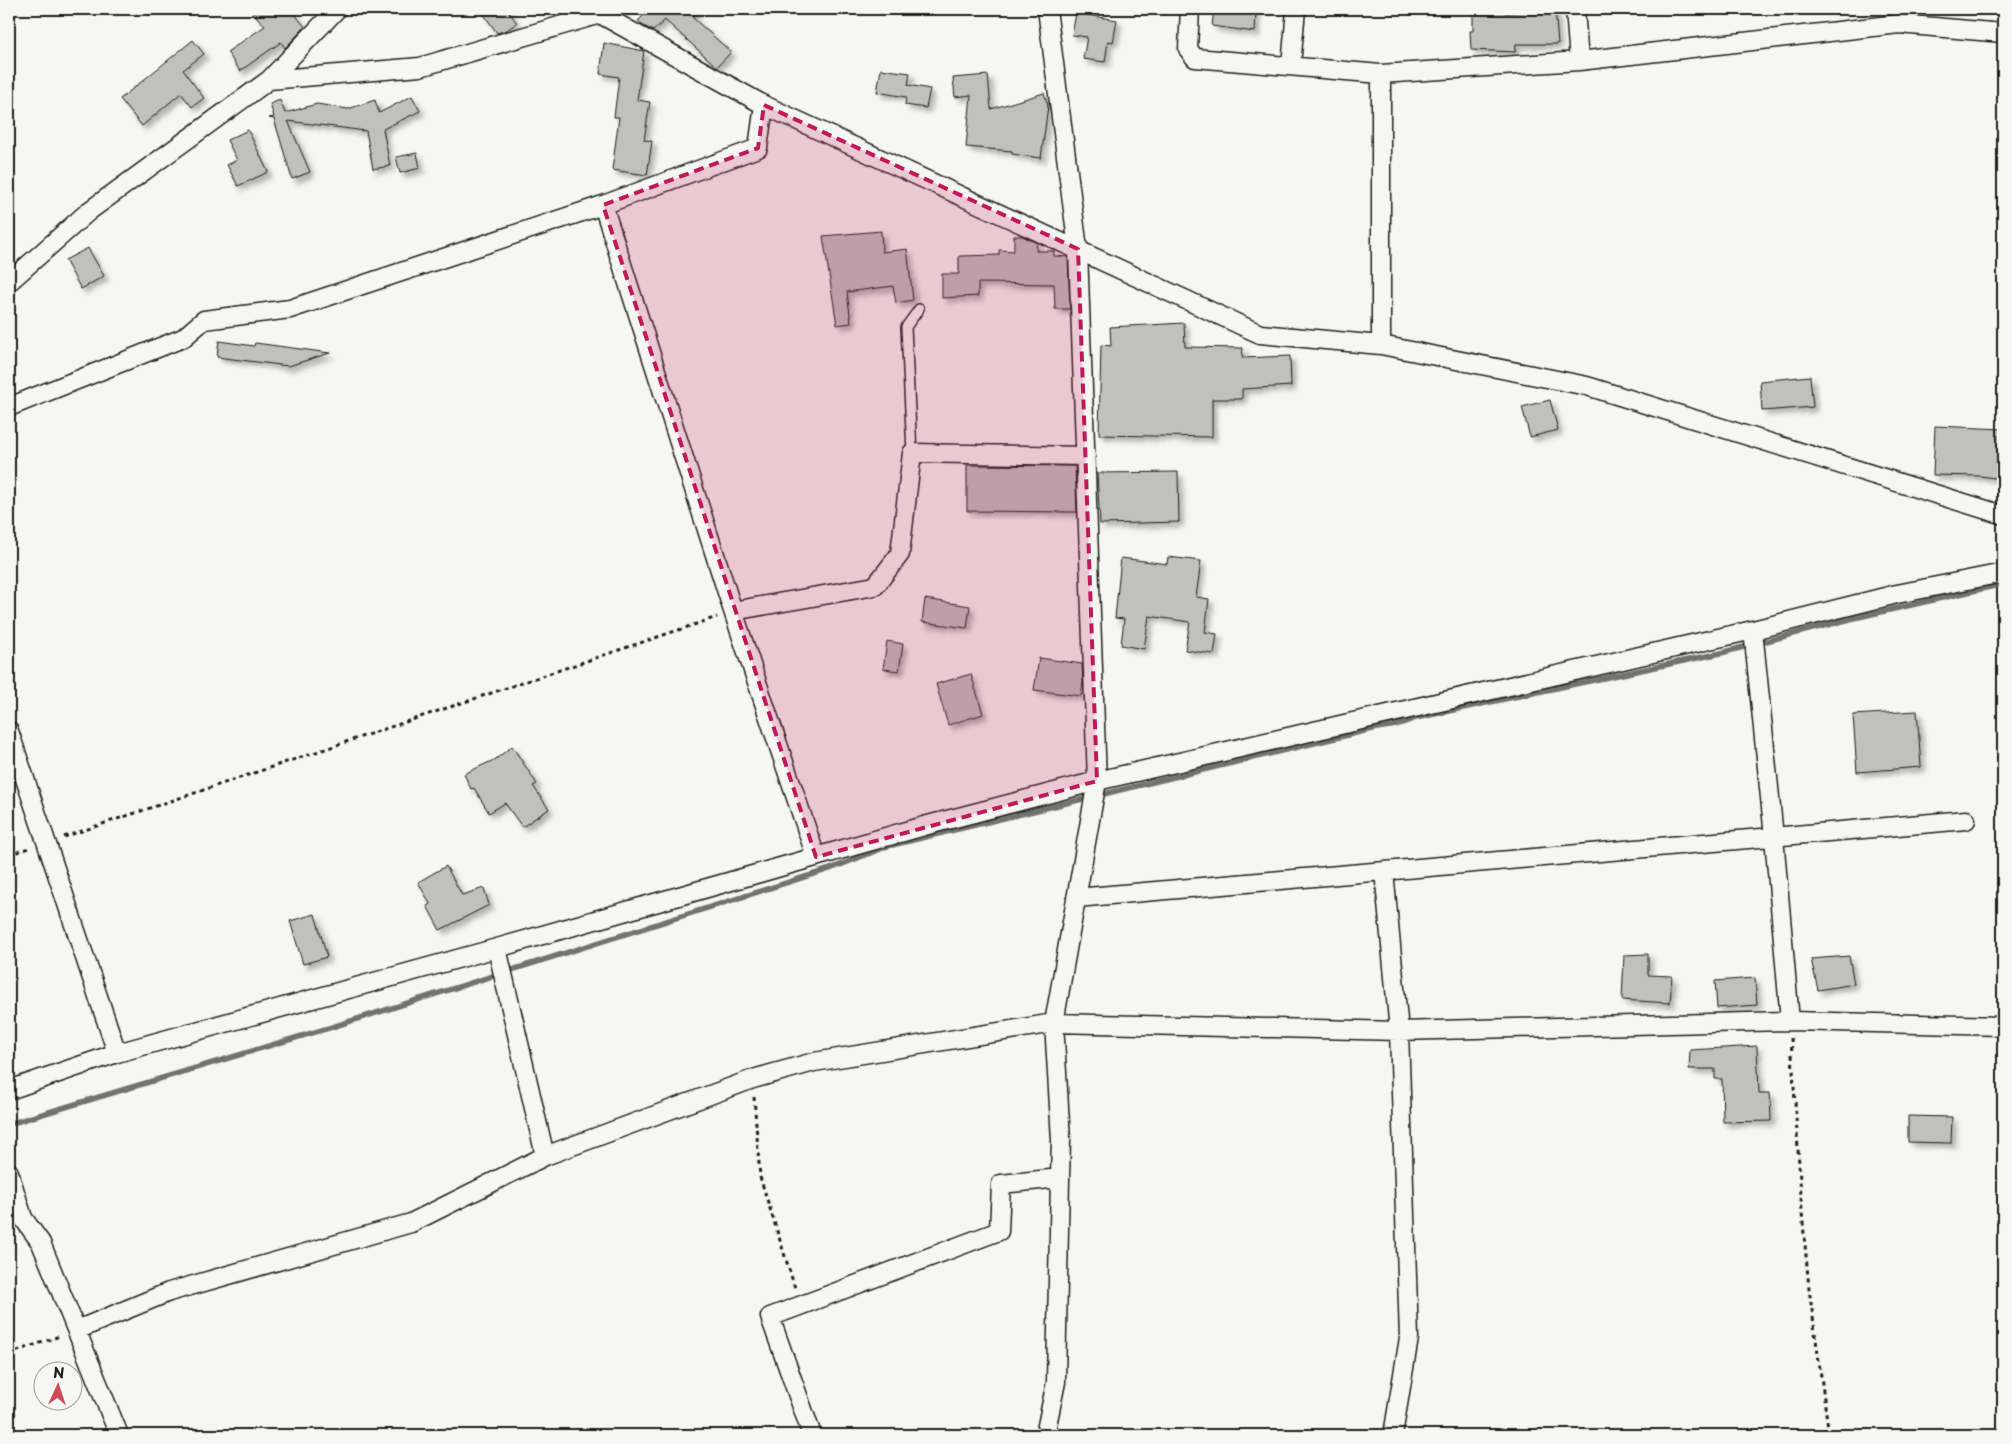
<svg xmlns="http://www.w3.org/2000/svg" width="2012" height="1444" font-family="'Playpen Sans',sans-serif">
<style>
.lines{fill:none;stroke-linecap:round;stroke-linejoin:round}
.stream{stroke:#727271;stroke-width:5.5}
.building{fill:#c0c0bd;stroke:#1c1c1c;filter:url(#shadow)}
.lane-casing{stroke:#1c1c1c;stroke-width:12}
.street-casing{stroke:#1c1c1c;stroke-width:21}
.path{stroke:#1c1c1c;stroke-width:3;stroke-dasharray:4 4;stroke-linecap:butt}
.lane{stroke:#f6f6f2;stroke-width:9}
.street{stroke:#f6f6f2;stroke-width:18}
.marked{fill:#c2185b;fill-opacity:0.2;stroke:#c2185b;stroke-width:4;stroke-dasharray:10 6;stroke-linejoin:round}
</style>
<defs>
<filter id="shadow"><feDropShadow dx="4.5" dy="4.5" stdDeviation="2.5" flood-color="#0004"/></filter>
</defs>
<rect width="100%" height="100%" fill="#f6f6f2"/>
<filter id="ink" filterUnits="userSpaceOnUse"><feTurbulence type="fractalNoise" baseFrequency=".02" numOctaves="2"/><feDisplacementMap in="SourceGraphic" scale="10" xChannelSelector="R" yChannelSelector="G"/><feConvolveMatrix kernelMatrix="1 2 1 2 8 2 1 2 1" color-interpolation-filters="sRGB"/></filter>
<g filter="url(#ink)">
<g class="lines">
<!-- stream -->
<path class="stream" d="M9 1124 332 1027 830 869 888 846 1377 728 1397 725 1416 718 1721 653 1850 619 2003 584"/>
</g>
<!-- building -->
<path class="building" d="M250 9H291L305 27 285 48 281 42 240 71 227 52 265 26Z
M480 9H507L517 23 507 30 497 33Z
M650 9H699L692 17 731 52 717 67 665 20 653 31 642 25 638 21Z
M1214 9H1256L1255 32 1212 26Z
M1473 9H1505V13L1555 9 1558 44H1516L1515 52 1471 50 1470 31H1473Z
M1076 13 1117 20 1113 42 1108 41 1105 62 1083 59 1087 37 1072 35Z
M193 40 204 54 183 70 204 98 192 107 181 93 142 126 120 99Z
M604 43 644 51 637 100 650 102 644 140 652 141 647 175 612 170 619 117H614L619 77 600 74Z
M881 69 910 73 908 85 930 89 926 108 905 105 906 97 877 92Z
M988 75 991 109 1044 93 1048 106 1041 158 1012 154V151L966 147 971 95 955 97 953 78Z
M412 96 420 111 383 129 390 166 373 169 366 131 288 121 310 172 292 179 274 119 269 118 274 117 270 104 280 100 285 113 317 104 348 109 375 100 379 113Z
M248 130 268 172 238 186 227 165 237 160 227 140Z
M417 153 420 168 400 173 396 157Z
M881 231 882 252 907 249 913 300 896 303 893 286 847 292 851 323 837 325 823 236Z
M1014 236H1022L1037 243 1036 251H1054V256L1068 257 1070 309H1055L1054 284 978 283V296L942 298V274H959V256L999 255V250L1014 251Z
M88 248 104 276 81 289 65 260Z
M1184 323 1185 347 1243 348 1242 358 1290 356 1291 386 1242 389V399H1212V437L1099 435 1101 345 1111 346 1110 327Z
M219 341 254 346 255 343 330 353 288 366 217 357Z
M1810 376 1813 407 1762 411 1760 381Z
M1550 400 1558 430 1530 437 1522 407Z
M1935 426 2003 429V479L1980 476 1933 475Z
M967 465 1075 466 1077 512 967 511Z
M1178 472 1179 522 1100 524 1097 473Z
M1168 557 1201 561 1196 597 1209 599 1205 632 1217 634 1214 654 1185 650 1190 622 1149 616 1144 649 1121 645 1124 619 1115 618 1121 558 1167 564Z
M925 599 970 606 967 628 922 622Z
M887 641 903 644 899 671 883 669Z
M1039 658 1082 664 1083 682 1081 696 1034 690Z
M971 674 983 714 948 725 936 684Z
M1917 711 1921 767 1857 772 1853 715Z
M512 746 537 784 533 786 549 809 522 827 505 803 489 813 474 788 471 789 464 774 496 759Z
M446 866 462 895 484 888 489 905 440 930 427 906 430 904 418 882Z
M315 914 327 957 303 964 290 921Z
M1648 954V975L1672 976 1670 1003 1622 1000 1624 955Z
M1849 956 1854 984 1818 990 1811 959Z
M1755 978 1757 1005 1717 1008 1715 981Z
M1757 1046 1759 1093H1770L1771 1121 1723 1122 1722 1079H1715V1069H1689L1690 1050Z
M1908 1116 1952 1117 1951 1143 1908 1142Z"/>
<g class="lines">
<defs>
<path id="lane" d="M912 453 906 327 919 309"/>
<path id="street" d="M1190 9 1188 49 1195 58 1381 74
M1575 9 1579 61
M1291 66 1296 9
M269 80 420 67 600 14 764 105 1260 334 1381 345 1587 386 2003 515
M603 205 758 148 764 105
M9 282 89 211 269 80 337 9
M1381 345V74L1579 61 1899 24 2003 33
M9 407 183 338 204 320 290 309 603 205 733 611 816 857
M733 611 875 586 900 554 912 453 1086 456
M1753 630 1774 837 1790 1021
M9 731 117 1053
M1384 871 1399 1031 1409 1338 1393 1435
M1076 898 1966 820
M497 948 545 1156
M9 1090 117 1053 497 948 924 826 1097 781 1753 630 1897 594 2003 573
M9 1172 23 1218 41 1243 119 1435
M77 1330 169 1292 411 1223 545 1156 753 1079 814 1062 1054 1023 1399 1031 1790 1021 2003 1026
M812 1435 770 1317 999 1231 1001 1184 1060 1178
M1045 1435 1056 1382 1060 1178 1061 1140 1054 1023 1097 781 1078 249 1047 9"/>
</defs>
<!-- lane casing -->
<use href="#lane" class="lane-casing"/>
<!-- street casing -->
<use href="#street" class="street-casing"/>
<!-- path -->
<path class="path" d="M64 837 717 617
M9 855 29 848
M1791 1038 1802 1212 1809 1288 1829 1435
M754 1097 760 1177 795 1288
M9 1354 60 1336"/>
<!-- lane -->
<use href="#lane" class="lane"/>
<!-- street -->
<use href="#street" class="street"/>
</g>
</g>
<!-- marked area -->
<path class="marked" d="M764 105 1078 249 1097 781 816 857 603 205 758 148Z"/>
<!-- margin -->
<rect width="2012" height="1444" fill="none" stroke="#f6f6f2" stroke-width="30"/>
<rect x="15" y="15" width="1982" height="1414" fill="none" stroke="#1c1c1c" stroke-width="2" filter="url(#ink)"/>
<!-- north arrow -->
<g transform="translate(58 1386) rotate(3)"><circle r="24" fill="#f6f6f2" stroke="#9f9f9c"/>
<path d="M0-4L9 19L0 12L-9 19Z" fill="#d1495b"/>
<text y="-8" font-size="14" font-weight="bold" text-anchor="middle" fill="#1c1c1c">N</text>
</g>
</svg>
